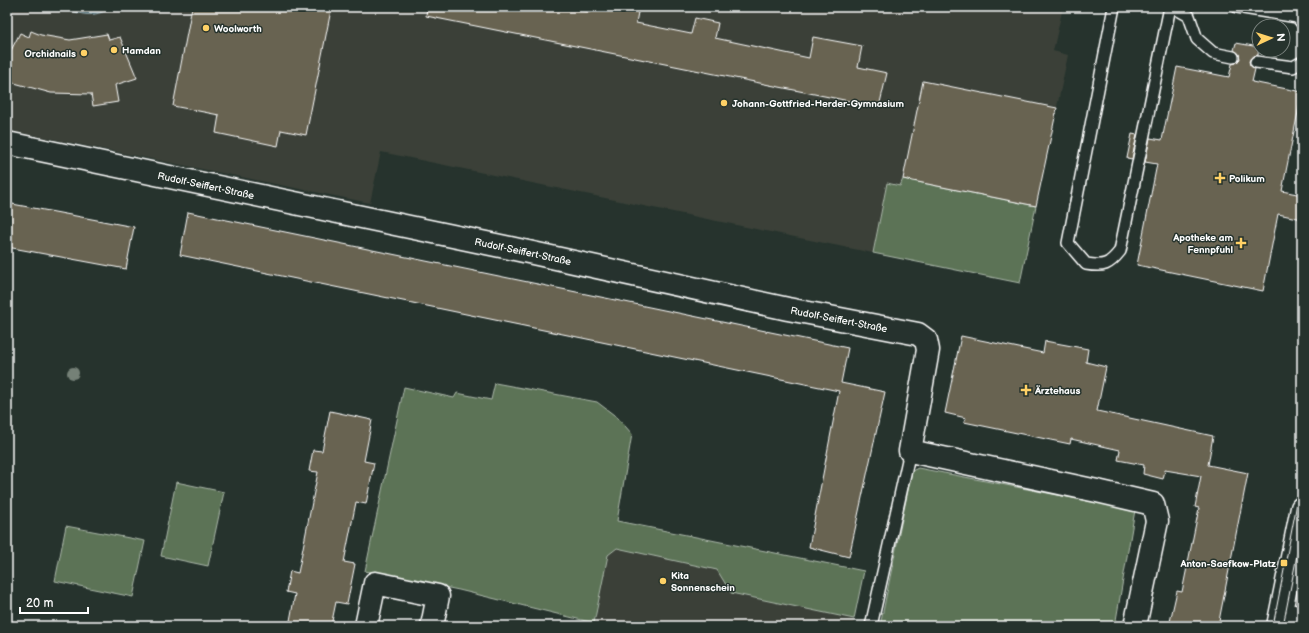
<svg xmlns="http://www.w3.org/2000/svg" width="1309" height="633" font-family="'Balsamiq Sans',sans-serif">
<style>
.built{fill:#3a4138}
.green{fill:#5b7357;stroke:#adb9ab}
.water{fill:#48666e;stroke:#91a3a8}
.building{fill:#686351;stroke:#fff}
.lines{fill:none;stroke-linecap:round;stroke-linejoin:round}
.service-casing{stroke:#fff;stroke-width:14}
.pedestrian-casing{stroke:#fff;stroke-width:20}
.minor-casing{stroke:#fff;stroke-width:25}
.service{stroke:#26332d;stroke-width:11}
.pedestrian{stroke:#26332d;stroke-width:17}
.minor{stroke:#26332d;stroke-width:22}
.tram{stroke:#fff;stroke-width:1}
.tree{fill:#758177}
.poi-dot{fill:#ffd166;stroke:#26332d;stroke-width:1.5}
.labels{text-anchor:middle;stroke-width:3;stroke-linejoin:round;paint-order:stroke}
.poi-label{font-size:10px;font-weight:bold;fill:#fff;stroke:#26332d;text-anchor:start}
.street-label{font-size:10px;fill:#fff;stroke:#26332d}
</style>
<rect width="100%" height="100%" fill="#26332d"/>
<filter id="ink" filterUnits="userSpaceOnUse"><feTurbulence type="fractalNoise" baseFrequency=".025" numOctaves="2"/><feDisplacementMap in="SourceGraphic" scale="8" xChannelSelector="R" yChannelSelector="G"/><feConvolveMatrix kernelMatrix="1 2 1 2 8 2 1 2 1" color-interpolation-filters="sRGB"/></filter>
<g filter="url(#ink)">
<!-- built -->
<path class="built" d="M7 7H1063L1053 51 1068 55 1036 206 903 179 901 186 888 183 873 253 381 152 370 203 7 130Z
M617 548 717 570 731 593 854 619 853 626H594L608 555Z"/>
<!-- green -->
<path class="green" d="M903 179 1036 206 1020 283 873 253 887 183 900 186Z
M495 383 597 402 618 418 632 434 617 521 864 571 854 619 731 593 717 570 617 548 608 555 594 623 459 590 365 571 404 387 454 398 457 393 491 400Z
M918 468 1135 510 1115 626H880L912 471Z
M176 482 224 492 208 566 161 556Z
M66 526 145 541 133 597 55 581Z"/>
<!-- water -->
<path class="water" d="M60 7H114C90 19 84 15 60 7Z"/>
<!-- building -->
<path class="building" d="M192 7H314L331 10 306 135 281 130 278 146 216 133 219 115 173 106Z
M427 7H564L590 12 591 7H639L636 23 691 34 695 18 718 23 715 38 809 58 813 37 862 46 858 67 887 73 879 107 426 16Z
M31 31 41 35 70 40 107 34 109 40 120 37 137 78 115 85 118 102 93 106 91 94 51 93 7 81V58L20 33 29 37Z
M1236 43 1259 47 1258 55 1253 56 1249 61 1250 65 1255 69 1252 82 1302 92 1282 191 1302 195V219L1278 214 1263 291 1137 265 1157 164 1145 162 1150 138 1162 140 1177 67 1229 77 1232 64 1236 63 1240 59 1239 54 1234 50Z
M923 81 1057 108 1036 206 903 179Z
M1132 134 1137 135 1132 159 1127 158Z
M7 203 134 227 126 269 7 247Z
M188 212 848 348 841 383 885 392 849 557 809 547 839 391 180 255Z
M961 336 1043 353 1045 341 1088 349 1086 362 1106 367 1097 411 1213 436 1208 465 1248 473 1218 626H1169L1177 591 1182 592 1199 508 1195 507 1201 476 1165 470 1163 479 1143 474 1144 465 1118 460 1120 450 1071 439 1070 444 964 422 966 418 945 413Z
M330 411 372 420 364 461 374 463 366 504 356 502 344 562 355 564 347 604 336 602 331 626H289L295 594 286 592 290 571 298 573 318 472 309 471 313 450 322 451Z"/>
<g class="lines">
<defs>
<path id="service" d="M1114 7 1068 243 1086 264C1104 267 1109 265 1120 251L1170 7
M1173 7 1189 16 1197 39 1213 53 1233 57
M1237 7 1297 17 1302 23
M1256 62 1293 67 1302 62
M871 626 910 451"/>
<path id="pedestrian" d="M1281 611 1302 615"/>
<path id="minor" d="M7 143 510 248 788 309 918 334 926 340 928 350 910 451 1097 491 1153 504 1157 521 1135 626
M366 626 375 583 438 596 432 626
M1278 626 1302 508"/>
</defs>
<!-- service casing -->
<use href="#service" class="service-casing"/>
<!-- pedestrian casing -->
<use href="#pedestrian" class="pedestrian-casing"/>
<!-- minor casing -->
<use href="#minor" class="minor-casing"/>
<!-- service -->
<use href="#service" class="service"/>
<!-- pedestrian -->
<use href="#pedestrian" class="pedestrian"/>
<!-- minor -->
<use href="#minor" class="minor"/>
<!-- tram -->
<path class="tram" d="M1273 626 1302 478
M1283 626 1302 530"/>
</g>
<!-- trees -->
<circle class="tree" cx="73" cy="373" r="6"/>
</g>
<!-- markers -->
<g class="poi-dot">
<circle cx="206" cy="28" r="4"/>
<circle cx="114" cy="50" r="4"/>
<circle cx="84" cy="53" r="4"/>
<circle cx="724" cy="103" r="4"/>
<path d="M1218 172h4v4h4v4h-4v4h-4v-4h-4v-4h4z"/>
<path d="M1239 237h4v4h4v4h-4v4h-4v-4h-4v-4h4z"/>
<path d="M1024 384h4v4h4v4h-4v4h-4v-4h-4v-4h4z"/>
<rect x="1280" y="559" width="8" height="8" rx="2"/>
<circle cx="663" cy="581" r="4"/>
</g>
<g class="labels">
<!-- poi labels -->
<g class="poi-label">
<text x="214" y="32">Woolworth</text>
<text x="122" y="54">Hamdan</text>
<text x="76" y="57" text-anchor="end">Orchidnails</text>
<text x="732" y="107">Johann-Gottfried-Herder-Gymnasium</text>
<text x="1229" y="182">Polikum</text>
<text x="1233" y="241" text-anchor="end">Apotheke am<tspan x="1233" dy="12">Fennpfuhl</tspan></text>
<text x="1035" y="394">Ärztehaus</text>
<text x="1276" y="567" text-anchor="end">Anton-Saefkow-Platz</text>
<text x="671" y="579">Kita<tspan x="671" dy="12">Sonnenschein</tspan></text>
</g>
<!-- street labels -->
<g class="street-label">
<text transform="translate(206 185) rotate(12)" y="4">Rudolf-Seiffert-Straße</text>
<text transform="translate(523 251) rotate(12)" y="4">Rudolf-Seiffert-Straße</text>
<text transform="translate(839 319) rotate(11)" y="4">Rudolf-Seiffert-Straße</text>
</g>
</g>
<!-- margin -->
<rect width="1309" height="633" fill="none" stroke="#26332d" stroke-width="24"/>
<rect x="12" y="12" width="1285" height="609" fill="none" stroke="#fff" stroke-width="1.5" filter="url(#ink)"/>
<!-- north arrow -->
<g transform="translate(1271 38) rotate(86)"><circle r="19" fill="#26332d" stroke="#7d8581"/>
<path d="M0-3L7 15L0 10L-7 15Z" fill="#ffd166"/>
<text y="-6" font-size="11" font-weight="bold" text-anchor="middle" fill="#ffffff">N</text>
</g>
<!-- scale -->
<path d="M20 607v6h68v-6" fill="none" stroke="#ffffff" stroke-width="2"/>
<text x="26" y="607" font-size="12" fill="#ffffff" stroke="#26332d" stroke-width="3" paint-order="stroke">20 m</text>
</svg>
